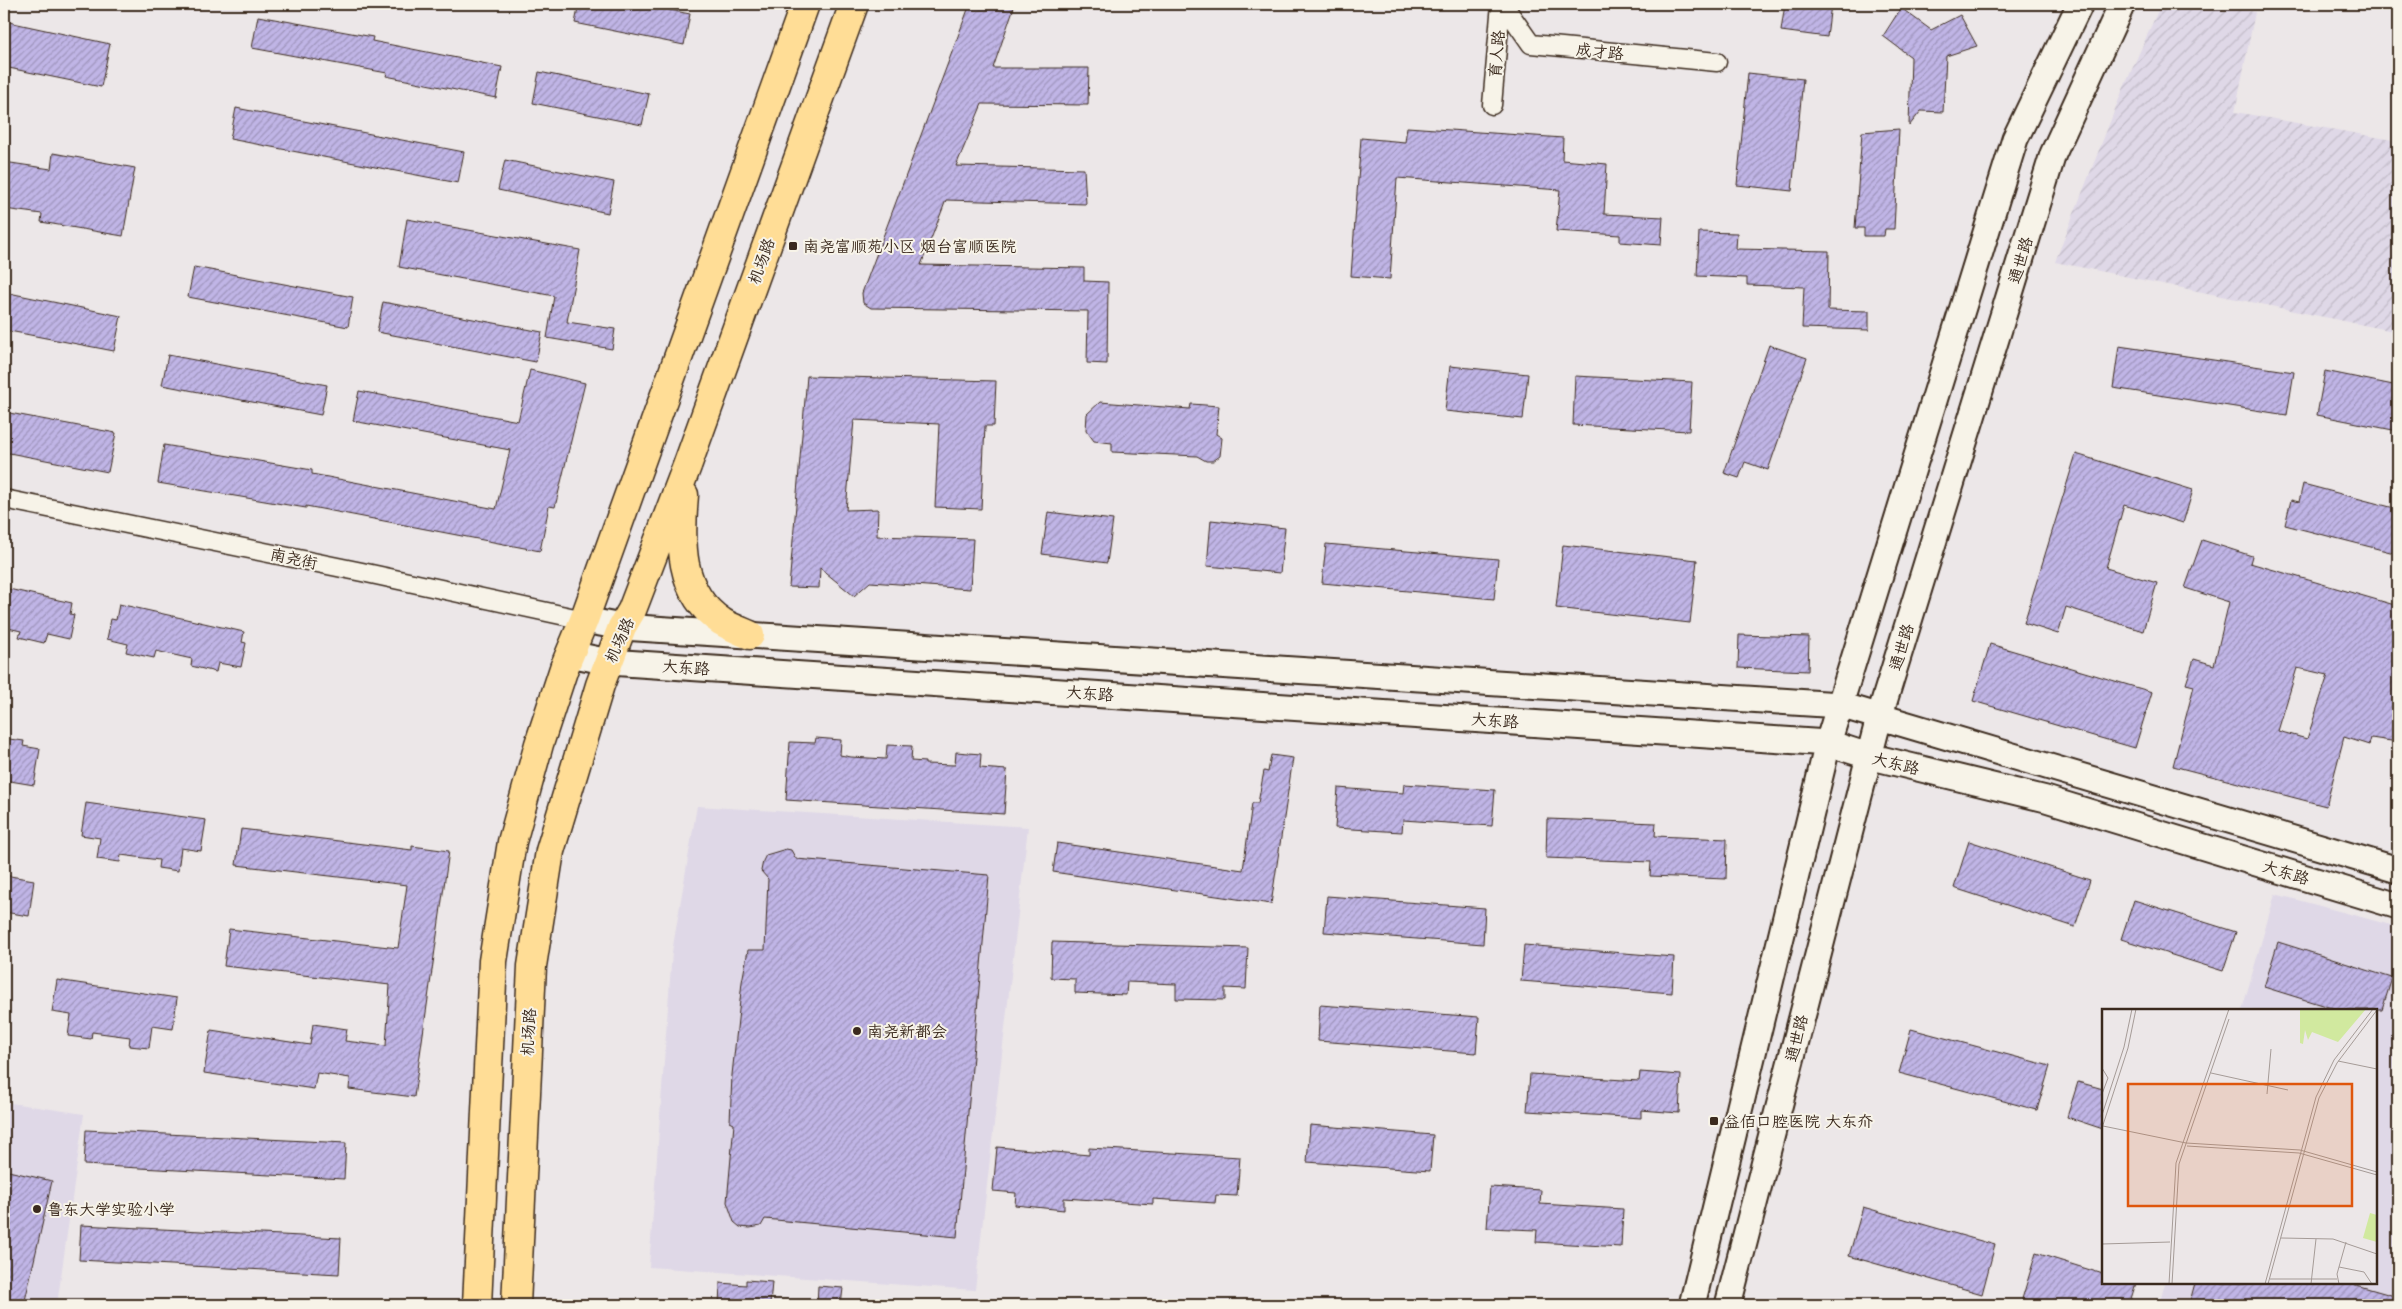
<svg xmlns="http://www.w3.org/2000/svg" width="2402" height="1309" font-family="'Comic Neue','LXGW WenKai TC',sans-serif">
<style>
.built{fill:#dfd8e7}
.industrial{fill:url(#industrial-furrows)}
.building{fill:url(#building-hatch);stroke:#3b2a1e;fill-rule:evenodd}
.lines{fill:none;stroke-linecap:round;stroke-linejoin:round}
.street-casing{stroke:#3b2a1e;stroke-width:21}
.secondary-casing{stroke:#3b2a1e;stroke-width:29}
.highway-casing{stroke:#3b2a1e;stroke-width:31}
.street{stroke:#f7f3e8;stroke-width:18}
.secondary{stroke:#f7f3e8;stroke-width:25}
.highway{stroke:#ffdd96;stroke-width:28}
.poi-dot{fill:#3b2a1e;stroke:#f7f3e8;stroke-width:2}
.labels{text-anchor:middle;stroke-width:4;stroke-linejoin:round;paint-order:stroke}
.street-label{font-size:16px;fill:#3b2a1e;stroke:#f7f3e8}
.poi-label{font-size:16px;fill:#3b2a1e;stroke:#f7f3e8;text-anchor:start}
.inset-road{fill:none;stroke:#a59b97;stroke-width:1}
.view{fill:#df570d;fill-opacity:0.15;stroke:#df570d;stroke-width:2.5}
.inset-edge{fill:none;stroke:#3b2a1e;stroke-width:2.5}
</style>
<defs>
<pattern id="industrial-furrows" width="10" height="10" patternUnits="userSpaceOnUse" patternTransform="scale(1.25)"><rect width="10" height="10" fill="#dfd8e7"/><path d="M-1 1l2-2M0 10L10 0M9 11l2-2" fill="none" stroke="#c0bac6"/></pattern>
<pattern id="building-hatch" width="6" height="6" patternUnits="userSpaceOnUse" patternTransform="scale(1.25)"><rect width="6" height="6" fill="#c0b5e6"/><path d="M-1 1l2-2M0 6l6-6M5 7l2-2" fill="none" stroke="#9d93ba"/></pattern>
</defs>
<rect width="100%" height="100%" fill="#ece7e8"/>
<filter id="ink" filterUnits="userSpaceOnUse"><feTurbulence type="fractalNoise" baseFrequency=".02" numOctaves="2"/><feDisplacementMap in="SourceGraphic" scale="10" xChannelSelector="R" yChannelSelector="G"/><feConvolveMatrix kernelMatrix="1 2 1 2 8 2 1 2 1" color-interpolation-filters="sRGB"/></filter>
<g filter="url(#ink)">
<!-- built -->
<path class="built" d="M697 806 1028 827 975 1290 649 1267 672 952Z
M2275 894 2398 927V1305H2159L2165 1283H2376V1010H2242Z
M4 1102 84 1114 57 1305H4Z"/>
<!-- industrial -->
<path class="industrial" d="M2161 4H2222L2255 12 2235 112 2398 141V332L2055 262 2121 94Z"/>
<!-- building -->
<path class="building" d="M579 4H639L690 14 684 45 575 23Z
M970 4H1015L993 68H1089L1088 105 982 104 956 166 1084 169 1086 204 946 200 921 265 1084 268V281L1108 282 1107 364 1087 363 1088 311 871 308 863 303 862 293Z
M1785 4H1831L1827 37 1781 31Z
M1901 8 1931 30 1960 15 1977 46 1946 56 1943 112 1921 111 1909 126 1911 57 1883 36Z
M258 16 373 37 372 41 502 67 496 98 386 76 387 73 252 48Z
M4 21 110 44 101 87 4 67Z
M539 72 649 94 642 125 533 103Z
M1748 73 1803 79 1792 191 1737 185Z
M236 108 464 152 458 183 230 139Z
M1407 127 1563 138 1562 160 1607 164 1604 214 1663 217 1661 245 1620 242V235L1556 231 1560 190 1397 178 1390 279 1351 276 1361 138 1405 142Z
M1899 129 1894 229H1885L1884 236H1864V228H1855L1862 132Z
M53 153 135 168 123 236 41 222 42 214 4 209V162L51 169Z
M505 160 614 182 608 213 498 190Z
M407 219 580 250 567 322 615 329 612 349 547 338 554 296 399 267Z
M1699 232 1737 233 1736 249 1829 251 1828 310 1869 311V330L1802 328 1804 287 1747 285V278L1697 276Z
M194 267 353 297 348 327 188 297Z
M4 292 121 316 114 351 4 330Z
M383 302 542 332 536 362 377 332Z
M1769 345 1807 358 1768 470 1745 462 1739 478 1724 473Z
M2119 346 2294 372 2287 415 2113 388Z
M168 355 327 385 321 415 162 385Z
M1450 366 1528 374 1523 419 1445 411Z
M530 370 585 383 555 507 549 506 540 551 306 506V508L158 483 164 445 312 470V474L496 509 510 450 353 421 359 391 518 421Z
M2325 371 2398 386V431L2317 415Z
M807 376 996 381 994 426H985L981 509 935 507 939 424 854 420 846 510 878 509 877 536 973 539 970 589 870 582 854 596 820 568 819 588 789 587Z
M1575 376 1692 382 1689 431 1573 425Z
M1100 402 1190 409 1191 404 1219 406 1216 434 1222 438 1220 456 1213 461H1206L1197 456 1112 452V443L1094 441 1086 430 1087 414Z
M4 412 116 433 108 472 4 452Z
M2076 454 2193 490 2183 523 2124 505 2106 568 2157 583 2143 631 2066 607 2058 634 2024 623Z
M2303 484 2398 509V554L2285 525 2291 500 2299 502Z
M1048 512 1113 520 1107 563 1042 554Z
M1211 520 1285 528 1280 573 1207 566Z
M2202 540 2252 556 2250 563 2398 606V742L2371 738 2369 745 2344 737 2326 806 2173 766 2194 686 2186 684 2194 659 2214 665 2229 602 2185 588ZM2297 668 2328 675 2307 739 2278 731Z
M1326 544 1498 559 1494 599 1322 583Z
M1563 545 1697 560 1690 623 1556 608Z
M4 588 72 603 70 614 74 615 69 639 47 634 44 643 19 637 21 631 4 627Z
M119 604 244 632 242 642 246 643 241 667 218 663 216 672 191 666 192 659 156 651 154 658 126 652 128 644 107 639 111 619 116 620Z
M1739 635 1809 637 1808 671 1738 668Z
M1990 644 2152 692 2135 748 1973 701Z
M816 738 841 740 840 755 851 757 886 759 887 745 912 746 911 761 925 762V764L955 765 956 752 981 754 980 768 1007 770 1004 814 786 800 790 742 815 743Z
M9 739 24 741 23 746 40 749 34 785 4 780V752L7 753Z
M1271 755 1293 758 1271 904 1053 872 1057 843 1243 870 1252 803H1258L1264 771 1268 772Z
M1404 784 1495 790 1492 826 1403 820 1402 832 1335 828 1338 788 1403 793Z
M86 803 206 820 201 851 181 848 178 871 158 868 159 860 121 855 120 862 97 859 100 838 81 835Z
M1547 819 1656 823 1655 836 1727 839 1726 879 1650 876 1651 862 1546 858Z
M241 829 412 850V846L449 851 414 1097 349 1089 350 1078 317 1073 314 1089 204 1073 211 1030 310 1045 313 1024 347 1029 345 1041 386 1046 390 985 224 966 229 929 398 948 407 885 236 865Z
M1969 841 2090 880 2075 927 1954 888Z
M786 849 791 850 796 859 989 875 957 1237 765 1219 761 1226 750 1228 740 1227 734 1222 727 1202 734 1124 730 1122 732 1075 742 982 748 950H765L768 879 761 871 763 861 766 855Z
M4 875 34 880 29 916 4 912Z
M1327 896 1485 908 1483 944 1324 932Z
M2134 900 2236 932 2223 971 2121 939Z
M1052 942 1248 948 1246 989 1225 988V1000L1176 999V984L1127 982 1126 995 1075 993V979L1051 978Z
M2278 942 2392 978 2382 1010H2338L2264 987Z
M1524 945 1674 957 1672 993 1521 981Z
M57 980 177 998 173 1029 152 1026 149 1048 129 1046 130 1037 92 1032 91 1039 68 1036 71 1015 52 1012Z
M1320 1005 1479 1017 1476 1053 1318 1041Z
M1911 1029 2050 1066 2037 1110 1899 1073Z
M1640 1072 1681 1075 1679 1113 1641 1110V1118L1527 1111 1530 1074 1639 1081Z
M2078 1082 2103 1089V1129L2067 1117Z
M1310 1125 1433 1135 1430 1171 1307 1162Z
M86 1130 346 1143 344 1179 84 1165Z
M997 1147 1089 1155V1148L1240 1157 1237 1196 1216 1195 1215 1203 1153 1199V1204L1064 1198V1210L1015 1205 1016 1193 993 1191Z
M4 1170 52 1181 24 1305H4Z
M1490 1187 1541 1190 1540 1204 1623 1209 1621 1247 1536 1242 1537 1230 1487 1228Z
M1863 1207 1995 1245 1982 1294 1849 1256Z
M81 1225 341 1238 339 1274 79 1260Z
M2036 1253 2103 1274V1283H2136L2129 1305H2042L2022 1299Z
M746 1280 772 1282 770 1305H719L720 1283 746 1285Z
M2195 1283H2349L2398 1297V1305H2189Z
M818 1286 843 1288 841 1305H817Z"/>
<g class="lines">
<defs>
<path id="street" d="M1503 4 1531 44 1717 62
M1492 105 1501 4
M4 499 362 572 584 620"/>
<path id="secondary" d="M584 620 622 627 1840 705 2398 870
M570 654 609 662 1828 743 1868 756 2046 799 2398 906
M1692 1305 1828 743 2015 139 2080 4
M1728 1305 1879 718 2053 154 2122 4"/>
<path id="highway" d="M684 495C680 541 678 593 722 622 730 627 741 631 750 635
M477 1305 493 961 512 842 539 744 564 668 584 620 805 4
M516 1305 532 966 550 851 600 685 622 627 632 610 687 466 854 4"/>
</defs>
<!-- street casing -->
<use href="#street" class="street-casing"/>
<!-- secondary casing -->
<use href="#secondary" class="secondary-casing"/>
<!-- highway casing -->
<use href="#highway" class="highway-casing"/>
<!-- street -->
<use href="#street" class="street"/>
<!-- secondary -->
<use href="#secondary" class="secondary"/>
<!-- highway -->
<use href="#highway" class="highway"/>
</g>
</g>
<!-- markers -->
<g class="poi-dot">
<rect x="788" y="241" width="10" height="10" rx="2.5"/>
<circle cx="857" cy="1031" r="5"/>
<rect x="1709" y="1116" width="10" height="10" rx="2.5"/>
<circle cx="37" cy="1209" r="5"/>
</g>
<g class="labels">
<!-- street labels -->
<g class="street-label">
<text transform="translate(1600 51) rotate(6)" y="6">成才路</text>
<text transform="translate(1496 54) rotate(-85)" y="6">育人路</text>
<text transform="translate(2020 260) rotate(-73)" y="6">通世路</text>
<text transform="translate(761 261) rotate(-70)" y="6">机场路</text>
<text transform="translate(294 558) rotate(12)" y="6">南尧街</text>
<text transform="translate(619 640) rotate(-66)" y="6">机场路</text>
<text transform="translate(1901 647) rotate(-73)" y="6">通世路</text>
<text transform="translate(686 667) rotate(4)" y="6">大东路</text>
<text transform="translate(1090 693) rotate(4)" y="6">大东路</text>
<text transform="translate(1495 720) rotate(4)" y="6">大东路</text>
<text transform="translate(1896 763) rotate(14)" y="6">大东路</text>
<text transform="translate(2286 872) rotate(17)" y="6">大东路</text>
<text transform="translate(528 1032) rotate(-87)" y="6">机场路</text>
<text transform="translate(1796 1038) rotate(-76)" y="6">通世路</text>
</g>
<!-- poi labels -->
<g class="poi-label">
<text x="803" y="252">南尧富顺苑小区 烟台富顺医院</text>
<text x="867" y="1037">南尧新都会</text>
<text x="1724" y="1127">益佰口腔医院 大东夼</text>
<text x="47" y="1215">鲁东大学实验小学</text>
</g>
</g>
<!-- overview -->
<g transform="translate(2102 1009)">
<rect width="275" height="275" fill="#ece7e8"/>
<path d="M268 204 275 206V233L261 229Z" fill="#d1e99f"/>
<path d="M198 0H264L236 33 210 23 206 31 203 21 201 35 198 34Z" fill="#d1e99f"/>
<path class="inset-road" d="M236 52 275 60M0 59 6 69 0 85M109 64 186 81M165 85 169 40M0 106 22 38 30 0M1 117 84 134 198 141 275 163M0 119 26 39 34 0M85 137 197 144 275 166M179 229 231 230 275 245M0 235 68 233M237 258 262 263 270 275M168 270H235M67 275 74 154 127 0M70 275 77 155 127 10M163 275 214 88 232 51 271 0M166 275 217 89 235 54 275 1M209 275 214 230M237 275 235 265 244 233"/>
<path class="view" d="M26 75H250V197H26Z"/>
<rect width="275" height="275" class="inset-edge"/>
</g>
<!-- margin -->
<rect width="2402" height="1309" fill="none" stroke="#f7f3e8" stroke-width="20"/>
<rect x="10" y="10" width="2382" height="1289" fill="none" stroke="#3b2a1e" stroke-width="2" filter="url(#ink)"/>
</svg>
